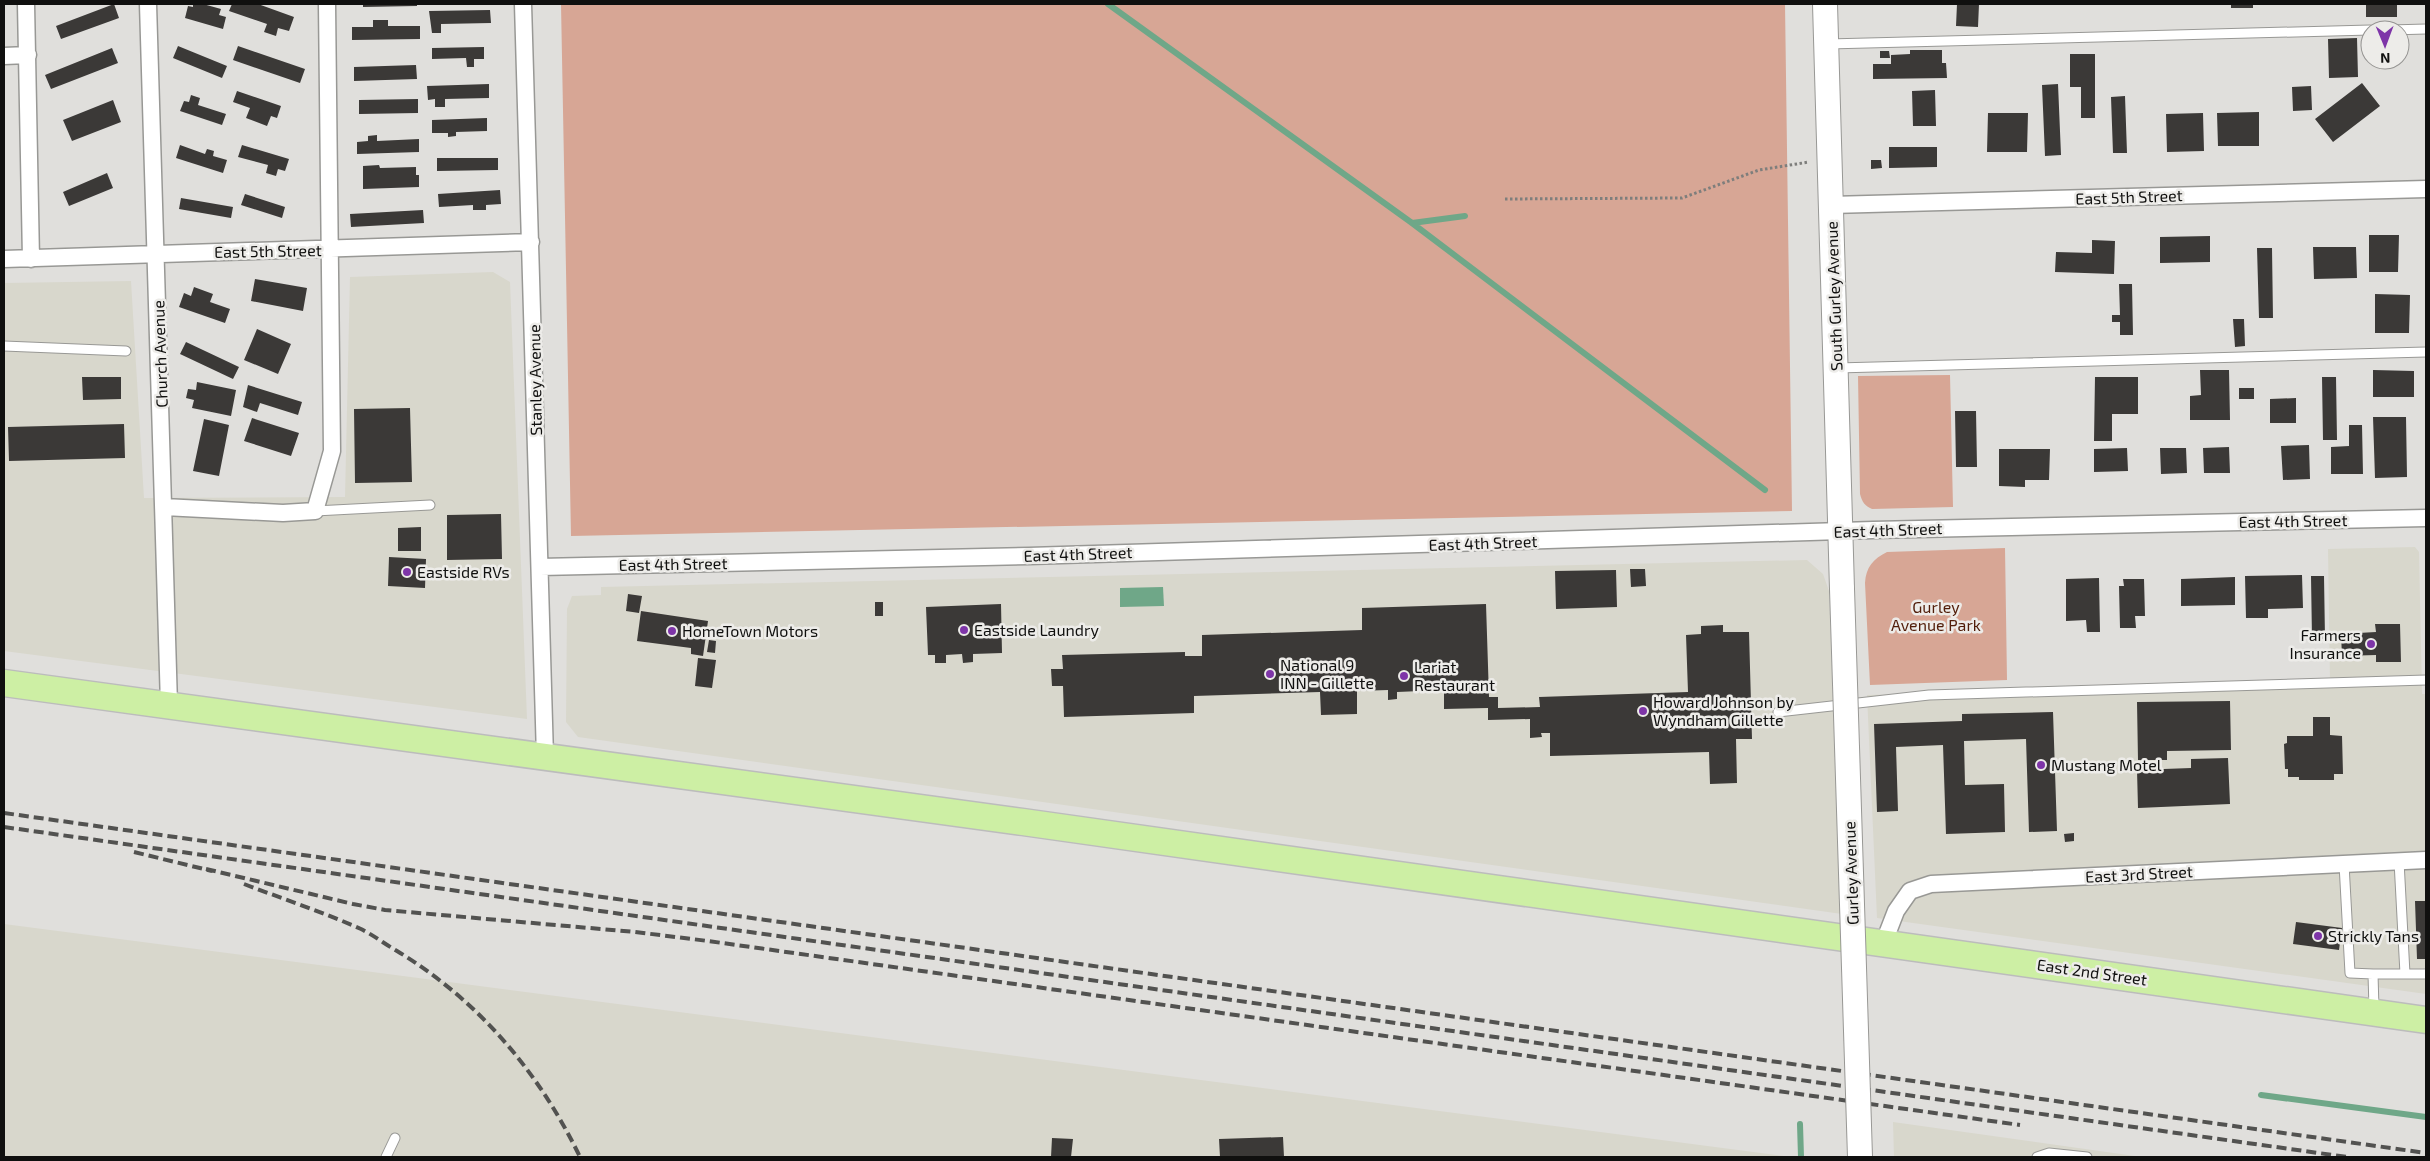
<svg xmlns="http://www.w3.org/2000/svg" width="2430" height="1161" font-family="'Exo 2',sans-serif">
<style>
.built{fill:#d8d7cc}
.green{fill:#d7a695}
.water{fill:#6fa788}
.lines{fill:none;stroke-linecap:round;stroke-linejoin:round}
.stream{stroke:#6fa788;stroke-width:6}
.building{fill:#3b3937}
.lane-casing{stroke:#989895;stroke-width:11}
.street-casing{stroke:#989895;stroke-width:19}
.secondary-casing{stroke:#989895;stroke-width:26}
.primary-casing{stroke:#bcbcbc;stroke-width:29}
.path{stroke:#7e7e7c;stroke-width:3;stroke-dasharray:2.5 2.5;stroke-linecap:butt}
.lane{stroke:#fff;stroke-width:9}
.street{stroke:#fff;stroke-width:16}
.secondary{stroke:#fff;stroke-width:24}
.primary{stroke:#cdefa4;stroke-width:26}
.rail{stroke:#525250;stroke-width:4;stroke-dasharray:10 5;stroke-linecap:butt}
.secondary-bridge-casing{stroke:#989895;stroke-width:26;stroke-linecap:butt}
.secondary-bridge{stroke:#fff;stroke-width:24}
.poi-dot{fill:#7e35a8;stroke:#edece9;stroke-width:2}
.labels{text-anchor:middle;stroke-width:5;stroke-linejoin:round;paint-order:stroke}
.street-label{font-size:16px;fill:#10100f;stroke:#edece9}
.poi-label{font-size:16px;fill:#10100f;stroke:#edece9;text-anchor:start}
.park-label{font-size:16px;fill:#511d09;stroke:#edece9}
</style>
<rect width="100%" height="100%" fill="#e0dfdc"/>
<!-- built -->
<path class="built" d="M493 272 510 282 527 719 4 651V283L131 281 144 498 345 497 350 277Z
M2415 547 2419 552 2422 694H2426V994L1877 918 1867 695 2330 683 2328 549Z
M1807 560 1823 574 1829 591 1842 914 578 737 566 722 567 609 572 596 601 595V587Z
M4 924 1784 1156V1157H4Z
M1893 1122 2142 1157H1894Z"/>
<!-- green -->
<path class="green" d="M561 4H1785L1792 511 571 536Z
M1950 375 1953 507 1872 509C1865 506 1862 502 1860 494L1858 376Z
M2005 548 2007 680 1870 685 1865 583C1866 567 1873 559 1887 552Z"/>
<!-- water -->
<path class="water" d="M1163 587 1164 606 1120 607V588Z"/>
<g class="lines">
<!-- stream -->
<path class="stream" d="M1108 4 1412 223 1765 490
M1412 223 1465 216
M2261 1095 2426 1117
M1800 1124 1801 1157"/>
</g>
<!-- building -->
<path class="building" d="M114 4 119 18 61 39 56 26Z
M193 4H203L221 9 219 15 226 17 223 29 185 18 188 6 193 7Z
M232 4H258L294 17 289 31 278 28 276 36 264 32 267 24 229 11Z
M363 4H417V6L363 7Z
M1957 4H1979L1978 27 1956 26Z
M2231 4H2253V8H2231Z
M2366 4H2397V17H2366Z
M490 10 491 23 441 24V33H432L429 11Z
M373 20H388V26H420V39L352 40V27H373Z
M2357 38 2358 77 2329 78 2328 39Z
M178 46 227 66 222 78 173 58Z
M238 46 305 69 300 83 233 60Z
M484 47V59H474V67H467L466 58 432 59V48Z
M112 48 118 63 51 89 45 75Z
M1910 50H1942V63H1946L1947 78 1873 79V64H1891V55L1910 54Z
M1880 51H1889L1890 58H1880Z
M2070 54H2095V118H2081V87H2070Z
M416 65 417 79 354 81V67Z
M2362 83 2380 106 2333 142 2315 119Z
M489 84V98L445 99V107H435V99L428 100 427 86Z
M2058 84 2061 155 2045 156 2042 85Z
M2311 86 2312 110 2293 111 2292 87Z
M1935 90 1936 126H1913L1912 91Z
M237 91 281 106 277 118 271 116 267 126 246 118 250 108 233 102Z
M191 95 200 98 198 105 226 114 222 125 180 111 184 101 189 102Z
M2125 96 2127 153H2113L2111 97Z
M418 99V113L359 114V100Z
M113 100 121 122 72 141 63 120Z
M2259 112V146H2218L2217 113Z
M1988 113H2028L2027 152H1987Z
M2203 113 2204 151 2167 152 2166 114Z
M487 118V131L456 132V136L448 137V133H432V120Z
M377 135V141L419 139V152L357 154V142L368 141V136Z
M180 145 205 154 207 149 214 151 213 156 227 160 223 173 176 158Z
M242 145 289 159 285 171 278 169 276 176 266 173 268 165 238 157Z
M1889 147H1937V167L1889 168Z
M437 158H498V170L437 171Z
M1871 160H1881L1882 168 1871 169Z
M379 165 380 168 416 167V175H419V187L363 189V166Z
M107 173 113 188 69 206 63 192Z
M500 190 501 204 486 205V210H473V205L439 207 438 194Z
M245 194 285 207 282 218 241 205Z
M181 198 233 207 231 218 179 209Z
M423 210 424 223 351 227 350 214Z
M2369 235H2399L2398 272H2369Z
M2210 236V262L2160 263V237Z
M2092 240 2115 241 2114 274 2055 272 2056 252 2092 253Z
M2313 247H2356L2357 278 2314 279Z
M2257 248H2272L2273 318H2259Z
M255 279 307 288 303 311 251 301Z
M2119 284H2132L2133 335H2120V322H2112V315H2120Z
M194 287 213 294 210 302 230 309 225 323 179 307 184 293 191 296Z
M2375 294 2410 295 2409 333H2375Z
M2233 319H2244L2245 346 2235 347Z
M257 329 291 344 278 374 244 360Z
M186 342 239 367 233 379 180 354Z
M2200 370H2229L2230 420H2190V396L2201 395Z
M2373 370 2414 371V397H2373Z
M82 377H121V399L83 400Z
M2095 377H2138V414H2112V441H2094Z
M2322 377H2336L2337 440H2323Z
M197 382 236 390 231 416 192 408 194 400 186 398 188 389 196 390Z
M248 385 302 402 298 415 260 403 257 412 243 407Z
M2239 388H2254V399H2239Z
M2296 398V423H2270V399Z
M410 408 412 482 355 483 354 409Z
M1955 411H1976L1977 467H1956Z
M2373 417H2406L2407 477 2375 478Z
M252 418 299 433 291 456 244 441Z
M204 419 229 425 219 476 193 471Z
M124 424 125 458 9 461 8 427Z
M2349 425H2362L2363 474H2331V447L2349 446Z
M2309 445 2310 479 2283 480 2281 446Z
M2229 447 2230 473H2204L2203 448Z
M2127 448 2128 471 2094 472V449Z
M2160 448H2186L2187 473 2161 474Z
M1999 449H2050L2049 480H2025V487L1999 486Z
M501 514 502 559 447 560V515Z
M421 527V551H398V528Z
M389 557 426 559 425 588 388 586Z
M1630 569H1645L1646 586 1631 587Z
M1616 570 1617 607 1556 609 1555 571Z
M2302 575 2303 608 2268 609V618H2246L2245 576Z
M2311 576H2324L2325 639H2312Z
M2235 577V605L2181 606V579Z
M2099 578 2100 632H2087L2086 620 2066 621V579Z
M2123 579H2144L2145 616H2135L2136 628H2120L2119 586H2124Z
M628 594 642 596 639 613 626 611Z
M875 602H883V616H875Z
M1001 604 1002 653 973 654V662L963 663 962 654 946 655V663H935V655H928L926 607Z
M1486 604 1489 697H1498V708L1540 707 1539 697 1688 692 1686 635 1701 634V626L1723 625V632H1749L1752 739H1736L1737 783 1710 784 1709 752 1550 756V733H1541L1542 737 1530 738V719L1488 720V708L1444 709V690L1397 692V699L1388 700V690L1357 691V714L1321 715 1320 692 1194 696V713L1064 717 1063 686H1052L1051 669H1063L1062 655 1185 652V656H1202V635L1362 630V608Z
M641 611 708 621 703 656 691 654V648L637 641Z
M2375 624H2400L2401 662H2376V655L2342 656 2341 634 2376 632Z
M709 640 716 641 715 653 707 652Z
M698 658 716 660 712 688 695 686Z
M2230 701 2231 750 2167 751V760H2138L2137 702Z
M2053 712 2057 831 2029 832 2026 739 1964 741 1965 785 2004 784 2005 832 1946 834 1943 745 1896 747 1898 811 1877 812 1874 724 1962 721V714Z
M2313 717H2330V735L2342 736 2343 774H2334V780H2299V777H2288V769H2285L2284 744 2287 743V736H2313Z
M2228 758 2230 804 2138 808 2137 770 2191 768V759Z
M2074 833V841L2065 842 2064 834Z
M2415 901H2426V959H2417Z
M2296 922 2342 928 2339 950 2293 944Z
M1283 1137 1284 1157H1220L1219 1139Z
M1052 1138 1073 1139 1071 1157H1051Z"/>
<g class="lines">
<defs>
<path id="lane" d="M2390 30 2426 29
M1828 44 2370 30
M4 346 126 351
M1837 368 2426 352
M315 511 430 505
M1778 712 1929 695 2426 680
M2399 861 2405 974
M2344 864 2350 973 2373 974 2374 1009
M2373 974H2426
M386 1157 395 1138
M2037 1157 2049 1153 2087 1157"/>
<path id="street" d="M26 4 31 259
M148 4 169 705
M523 4 545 757
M4 56 28 55
M1831 205 2426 189
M4 259 531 242
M164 507 283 513 315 511 332 451 327 4
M540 567 1029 556 1873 530 2426 518
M1884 942 1896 911 1910 891 1931 884 2426 860"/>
<path id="secondary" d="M1825 4 1842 589"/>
<path id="primary" d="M4 683 1023 822 2426 1020"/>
</defs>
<!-- lane casing -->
<use href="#lane" class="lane-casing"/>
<!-- street casing -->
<use href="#street" class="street-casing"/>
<!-- secondary casing -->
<use href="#secondary" class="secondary-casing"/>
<!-- primary casing -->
<use href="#primary" class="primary-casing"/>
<!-- path -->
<path class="path" d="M1505 199 1682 198 1759 170 1809 162"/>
<!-- lane -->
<use href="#lane" class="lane"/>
<!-- street -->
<use href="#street" class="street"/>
<!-- secondary -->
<use href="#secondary" class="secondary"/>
<!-- primary -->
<use href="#primary" class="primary"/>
<!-- rail -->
<path class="rail" d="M4 813 2426 1153
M4 827 2347 1157
M134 852 212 871
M206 869 353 904 385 910 635 932 708 941 2020 1125
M244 884C283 899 323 912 361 929 373 935 385 944 397 951 478 1000 539 1072 580 1157"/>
<defs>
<path id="secondary-bridge" d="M1842 589 1860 1157"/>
</defs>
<!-- secondary-bridge casing -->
<use href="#secondary-bridge" class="secondary-bridge-casing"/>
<!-- secondary-bridge -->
<use href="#secondary-bridge" class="secondary-bridge"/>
</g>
<!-- markers -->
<g class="poi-dot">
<circle cx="407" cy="572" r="5"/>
<circle cx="964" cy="630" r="5"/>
<circle cx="672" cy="631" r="5"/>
<circle cx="2371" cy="644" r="5"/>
<circle cx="1270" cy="674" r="5"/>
<circle cx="1404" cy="676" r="5"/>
<circle cx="1643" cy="711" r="5"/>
<circle cx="2041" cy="765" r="5"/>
<circle cx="2318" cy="936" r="5"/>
</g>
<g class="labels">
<!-- street labels -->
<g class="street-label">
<text transform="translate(2129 197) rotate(-2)" y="6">East 5th Street</text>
<text transform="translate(268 251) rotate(-1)" y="6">East 5th Street</text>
<text transform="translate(1834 296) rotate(-92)" y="6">South Gurley Avenue</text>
<text transform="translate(160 354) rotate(-92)" y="6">Church Avenue</text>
<text transform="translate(535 380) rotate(-91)" y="6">Stanley Avenue</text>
<text transform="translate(2293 521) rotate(-1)" y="6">East 4th Street</text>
<text transform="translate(1888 530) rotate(-2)" y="6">East 4th Street</text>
<text transform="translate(1483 543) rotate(-2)" y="6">East 4th Street</text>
<text transform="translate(1078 554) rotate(-2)" y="6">East 4th Street</text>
<text transform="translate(673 564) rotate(-1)" y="6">East 4th Street</text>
<text transform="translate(1851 873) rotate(-92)" y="6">Gurley Avenue</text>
<text transform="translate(2139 874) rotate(-3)" y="6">East 3rd Street</text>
<text transform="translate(2092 972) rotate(8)" y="6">East 2nd Street</text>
</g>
<!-- poi labels -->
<g class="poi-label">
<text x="417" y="578">Eastside RVs</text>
<text x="974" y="636">Eastside Laundry</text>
<text x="682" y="637">HomeTown Motors</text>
<text x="2361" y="641" text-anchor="end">Farmers<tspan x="2361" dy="18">Insurance</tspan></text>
<text x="1280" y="671">National 9<tspan x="1280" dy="18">INN - Gillette</tspan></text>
<text x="1414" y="673">Lariat<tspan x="1414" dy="18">Restaurant</tspan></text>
<text x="1653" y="708">Howard Johnson by<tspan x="1653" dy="18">Wyndham Gillette</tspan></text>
<text x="2051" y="771">Mustang Motel</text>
<text x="2328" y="942">Strickly Tans</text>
</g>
<!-- park labels -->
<g class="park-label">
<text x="1936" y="613">Gurley<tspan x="1936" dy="18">Avenue Park</tspan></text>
</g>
</g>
<!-- border -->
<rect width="2430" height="1161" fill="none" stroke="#10100f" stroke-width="10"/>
<!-- north arrow -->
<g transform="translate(2385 45) rotate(179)"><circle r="24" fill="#edece9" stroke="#959492"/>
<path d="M0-4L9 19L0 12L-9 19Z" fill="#7e35a8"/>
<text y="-8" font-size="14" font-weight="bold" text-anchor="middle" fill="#10100f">N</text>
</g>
</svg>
